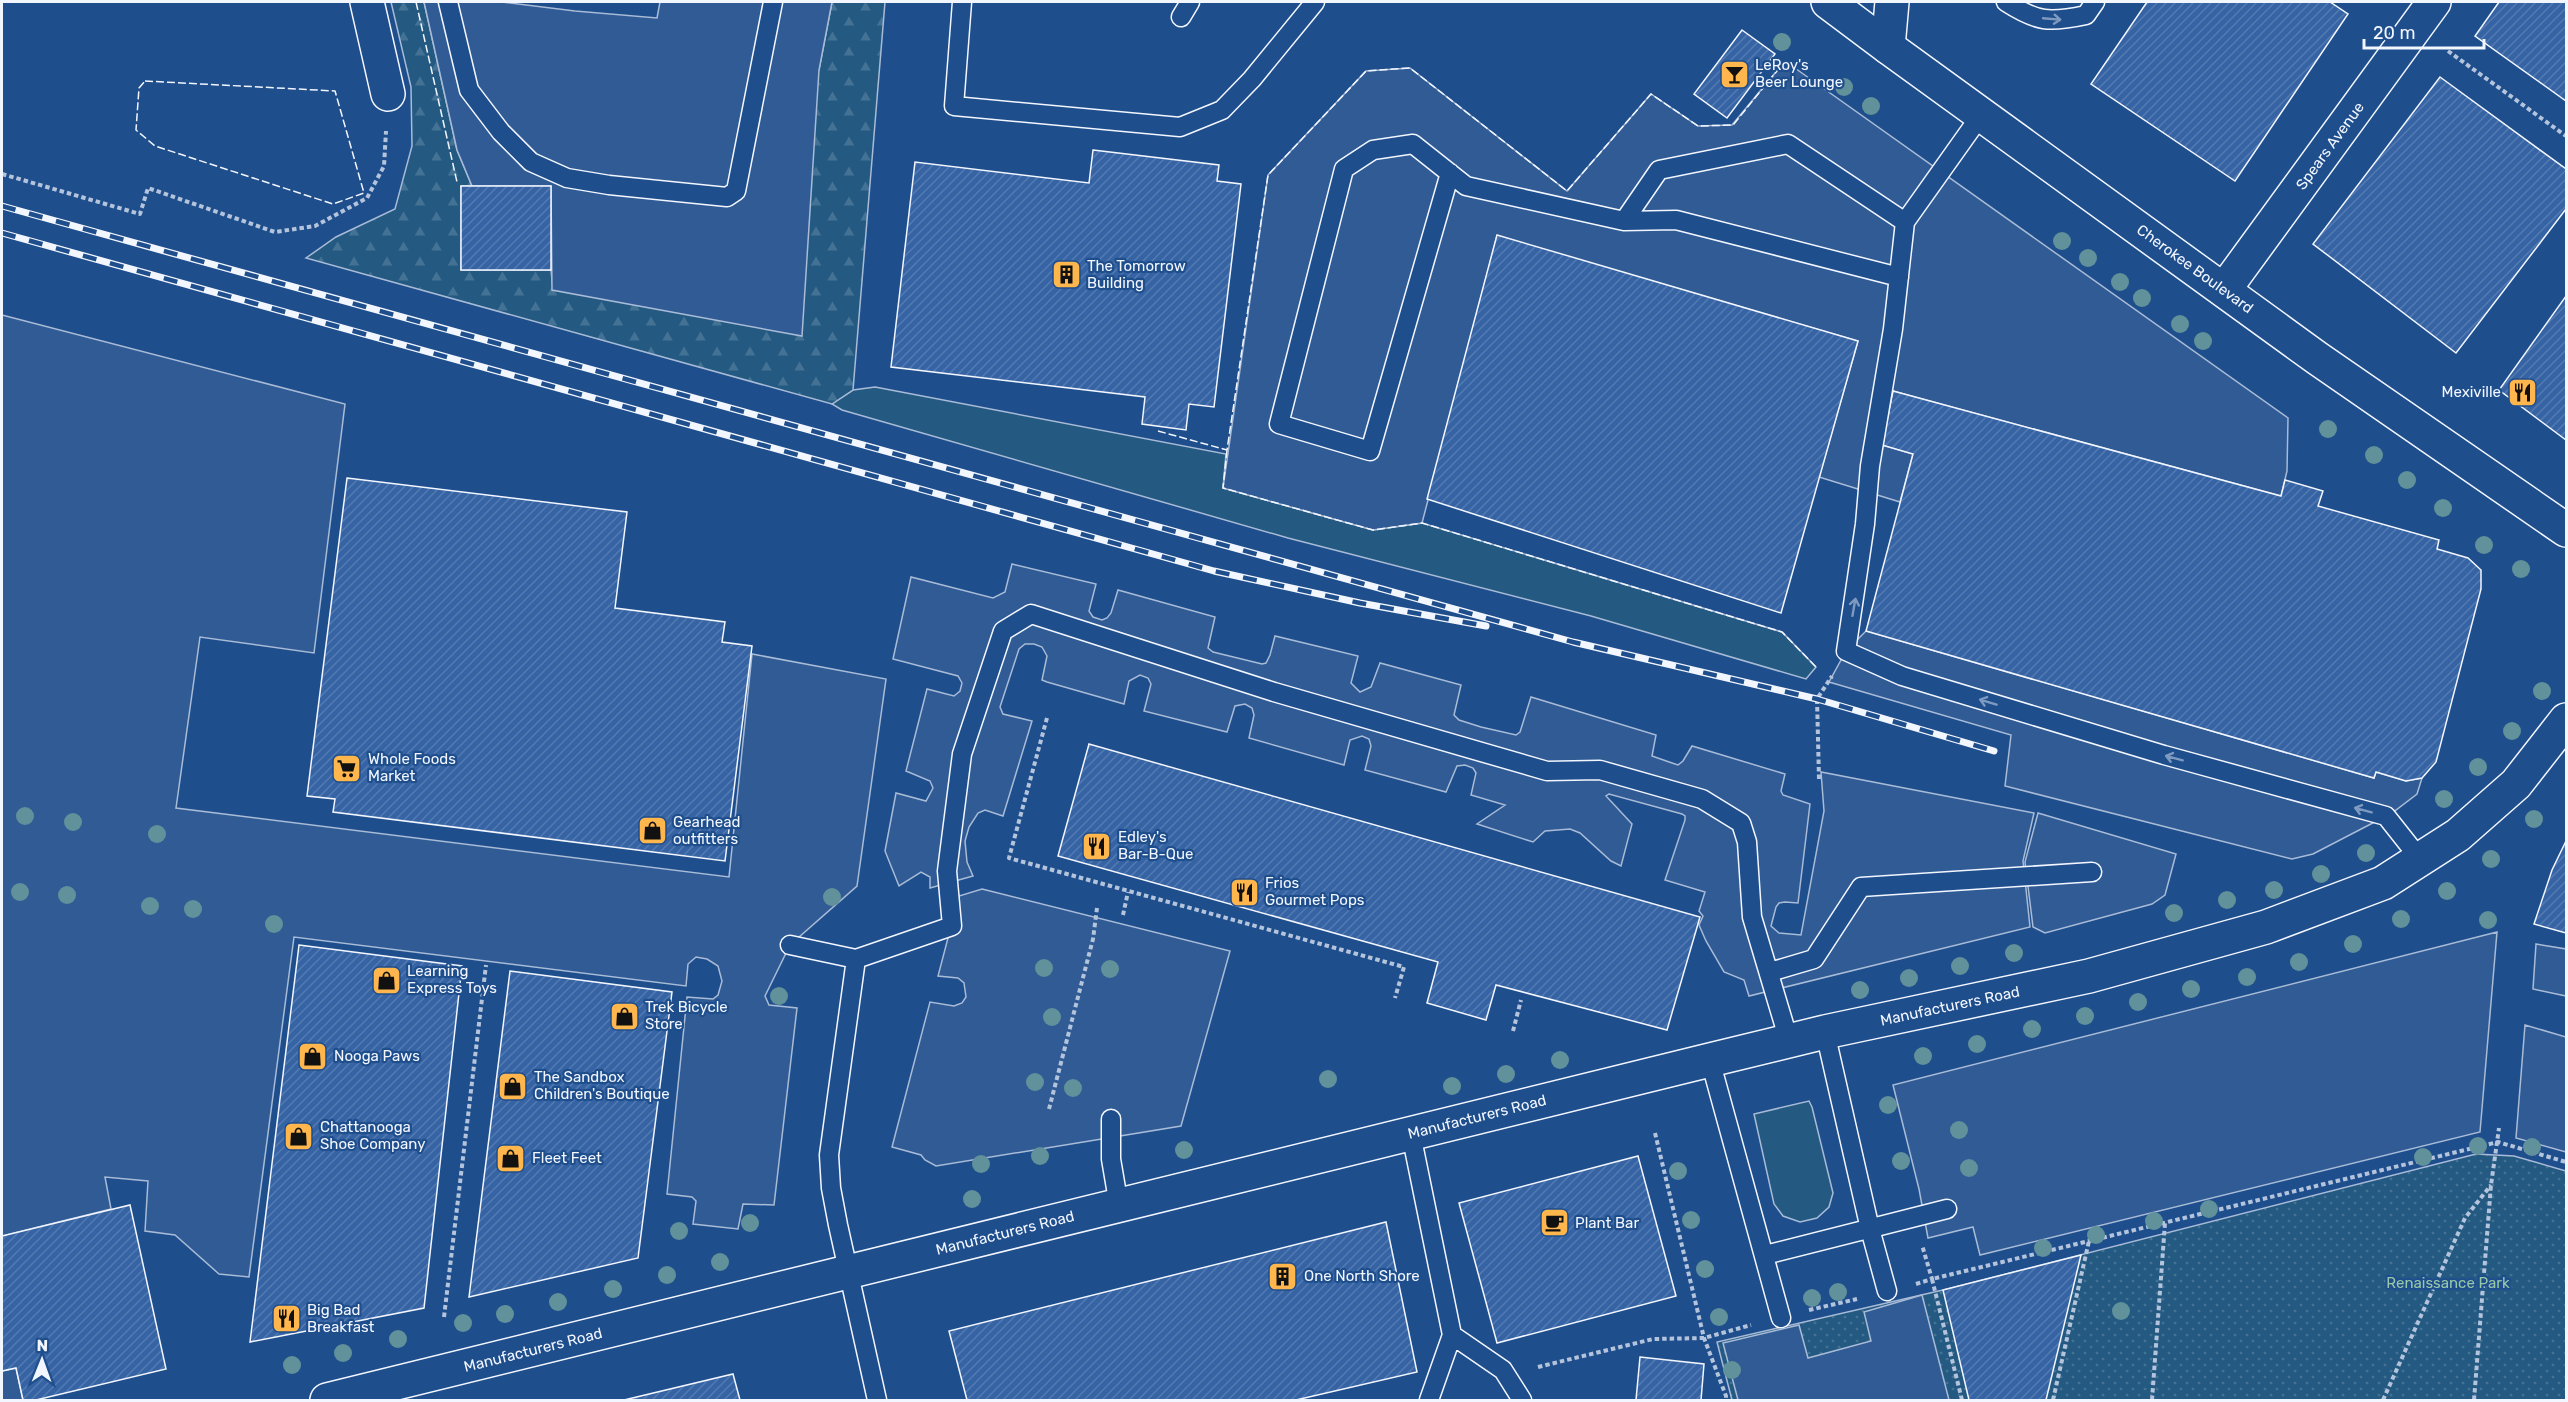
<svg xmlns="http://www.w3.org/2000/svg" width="2568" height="1402" font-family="Rubik,sans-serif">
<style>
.grass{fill:#245a82;stroke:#a8bbd7;stroke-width:1.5}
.forest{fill:url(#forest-firs);stroke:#a8bbd7;stroke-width:1.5}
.park{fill:url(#park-dots);stroke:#a8bbd7;stroke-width:1.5}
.parking{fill:#305b95;stroke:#a8bbd7;stroke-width:1.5}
.building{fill:url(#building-hatch);stroke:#f2f6ff;stroke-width:1.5}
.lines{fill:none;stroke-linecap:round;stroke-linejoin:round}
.service-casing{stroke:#f2f6ff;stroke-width:21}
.minor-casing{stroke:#f2f6ff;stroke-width:36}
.secondary-casing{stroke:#f2f6ff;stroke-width:36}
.primary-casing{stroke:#f2f6ff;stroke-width:36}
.path{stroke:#b3c4dc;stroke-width:4;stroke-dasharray:4.5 3;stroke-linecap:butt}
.service{stroke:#1f4e8c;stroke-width:18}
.minor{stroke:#1f4e8c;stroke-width:33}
.secondary{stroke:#1f4e8c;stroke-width:33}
.primary{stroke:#1f4e8c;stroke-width:33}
.rail-casing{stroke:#f2f6ff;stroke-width:7}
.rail{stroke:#1f4e8c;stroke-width:4.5;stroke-dasharray:14;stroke-linecap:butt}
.fence{stroke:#f2f6ff;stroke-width:1.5;stroke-dasharray:8 3;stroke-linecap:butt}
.tree{fill:#61919a}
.oneway{stroke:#7e9ac0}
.labels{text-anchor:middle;stroke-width:4.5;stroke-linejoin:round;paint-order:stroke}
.poi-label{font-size:15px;fill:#f2f6ff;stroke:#1f4e8c;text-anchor:start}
.street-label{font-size:15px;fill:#f2f6ff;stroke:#1f4e8c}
.park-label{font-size:15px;fill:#97c8a6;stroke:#1f4e8c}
</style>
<defs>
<pattern id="forest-firs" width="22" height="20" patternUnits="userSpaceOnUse" patternTransform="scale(1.5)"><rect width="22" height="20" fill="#245a82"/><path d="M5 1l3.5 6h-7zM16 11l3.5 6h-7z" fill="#447295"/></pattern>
<pattern id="park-dots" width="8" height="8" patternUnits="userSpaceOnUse" patternTransform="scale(1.5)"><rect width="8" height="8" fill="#245a82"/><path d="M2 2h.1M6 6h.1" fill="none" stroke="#447295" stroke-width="1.8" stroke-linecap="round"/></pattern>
<pattern id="building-hatch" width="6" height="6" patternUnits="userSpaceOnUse" patternTransform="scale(1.5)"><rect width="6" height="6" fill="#3563a3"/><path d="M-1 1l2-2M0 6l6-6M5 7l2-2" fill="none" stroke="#537ab1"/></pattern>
</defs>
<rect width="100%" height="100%" fill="#1f4e8c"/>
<!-- grass -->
<path class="grass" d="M875 387 1226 454 1223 488 1373 530 1422 523 1782 632 1816 667 1806 679 1591 616 1288 538 842 410 832 404 853 390Z
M1809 1101 1812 1107 1833 1193 1829 1207 1817 1218 1800 1222 1783 1216 1774 1204 1754 1114Z"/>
<!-- forest -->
<path class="forest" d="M391 2H424L457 150 472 186H461V270H551L553 290 819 70 832 2H885L853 390 832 404 306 258 336 237 395 209 412 146 411 87Z"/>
<!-- park -->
<path class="park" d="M2476 1154 2514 1156 2566 1171V1400H1732L1717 1342 1943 1290Z"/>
<!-- parking -->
<path class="parking" d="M424 2H502L575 11 657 18 660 2H832L819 70 802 336 552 290 551 186H472L457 150Z
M1785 61 2288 418 2287 471 2281 496 1893 391 1882 445 1913 454 1900 502 1819 477 1858 341 1497 236 1422 523 1373 530 1223 488 1268 175 1366 71 1410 68 1567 191 1651 94 1698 126 1732 125Z
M2 315 345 404 314 653 200 637 176 808 729 877 752 654 886 679 857 886 790 945 765 996 769 1005 797 1008 774 1205 743 1204 738 1229 693 1224 696 1201 692 1197 667 1194 687 997 713 999 718 995 722 981 718 966 707 959 696 957 688 964 686 986 294 937 249 1277 219 1274 175 1235 145 1231 148 1181 105 1177 111 1209 2 1236Z
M1012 564 1096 584 1089 611 1093 617 1102 620 1107 618 1111 613 1118 590 1215 617 1208 648 1213 652 1262 664 1266 663 1270 655 1275 636 1358 656 1351 683 1360 692 1371 687 1380 663 1461 685 1454 715 1459 720 1481 727 1516 735 1520 732 1531 697 1656 735 1652 756 1672 763 1678 765 1683 761 1692 746 1785 774 1781 791 1783 795 1810 804 1798 903 1785 902 1779 903 1776 907 1771 926 1779 933 1801 935 1824 811 1821 772 2034 813 2023 861 2030 927 1749 996 1744 980 1724 972 1706 941 1699 925 1703 916 1699 911 1705 892 1665 880 1685 820V816L1682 814 1609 794 1606 796 1632 824 1621 866 1611 861 1580 833 1570 829 1545 831 1533 842 1477 824 1505 805 1471 795 1476 773 1473 768 1465 765 1457 766 1446 792 1365 770 1371 746 1369 739 1362 736 1350 740 1344 765 1249 738 1254 715 1252 708 1245 704 1235 706 1227 732 1144 711 1151 684 1148 678 1140 675 1129 681 1124 704 1047 682 1042 680 1047 656 1042 647 1034 644H1025L1019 649 1000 707 1003 714 1032 721 1003 816 985 810 978 813 969 827 965 841 967 862 973 876 930 888V877L921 872 899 886 885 851 896 793 926 801 933 788 930 781 906 771 927 689 954 696 960 691 962 683 958 676 893 659 911 577 993 598 1005 592Z
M1866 631 2374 778 2376 772 2406 781 2422 778 2417 794 2392 813 2313 854 2292 859 2005 786 2011 735 1829 682 1846 651Z
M2038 813 2176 854 2165 895 2152 904 2045 933 2033 927 2025 862Z
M982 889 1230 951 1181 1126 936 1166 925 1160 921 1155 892 1147 930 1002 954 1006 962 1003 966 997 964 983 958 978 938 976 959 896Z
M2497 932 2480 1132 1980 1255 1973 1227 1928 1238 1919 1189 1893 1085Z
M2536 944 2566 949V996L2533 989Z
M2525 1025 2566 1037V1152L2516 1138Z
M1922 1295 1949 1400H1738L1723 1343 1799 1325 1808 1358 1871 1341 1864 1312Z
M16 1368 23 1400H2V1371Z"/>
<!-- building -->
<path class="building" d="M2147 2H2330L2348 14 2235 181 2091 84Z
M2499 2H2566V101L2475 36Z
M1742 30 1775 54 1727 118 1694 94Z
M2440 77 2566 169V209L2456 353 2313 244Z
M1093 150 1219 165 1217 181 1241 184 1214 407 1189 404 1186 430 1142 424 1145 397 891 367 915 162 1089 183Z
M461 186H551V270H461Z
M1497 235 1858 341 1781 613 1427 499Z
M2566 296V440L2499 390Z
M1893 391 2281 496 2285 480 2323 491 2318 506 2439 540 2437 549 2468 558 2481 570V589L2436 762 2422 778 2406 781 2376 772 2374 778 1866 631 1913 454 1882 445Z
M347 478 627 512 615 608 725 622 722 642 752 646 725 861 333 812 335 799 307 796Z
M1089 744 1700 917 1667 1030 1496 985 1486 1020 1427 1003 1438 962 1058 856Z
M2566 841V933L2534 924 2552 870Z
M299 945 462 966 424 1308 250 1342Z
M510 971 672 992 638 1258 469 1297Z
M1638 1156 1676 1296 1497 1343 1459 1203Z
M130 1205 166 1369 36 1400H23L16 1368 2 1371V1236Z
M1386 1222 1417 1372 1296 1400H967L949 1331Z
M2081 1255 2046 1400H1969L1943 1290Z
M1640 1357 1704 1364 1701 1400H1636Z
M733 1374 740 1400H624Z"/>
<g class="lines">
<defs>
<path id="service" d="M448 2 469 90 501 132 531 162 567 178 609 185 727 197 736 191 773 2
M962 2 954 106 1180 127 1222 110 1252 79 1315 2
M2006 2C2037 22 2049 23 2086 15L2095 2
M1181 17 1190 2
M1450 173 1370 451 1279 424 1344 169 1373 150 1413 144 1466 186 1624 221 1659 170 1788 144 1905 222 1981 115
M1624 221 1676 220 1899 277
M1905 222 1893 329 1870 466 1865 524 1846 651 1902 676 2164 755 2386 816 2420 859
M790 945 856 959 829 1155 831 1188 838 1225 877 1400
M856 959 952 926 947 871 962 754 1003 631 1031 614 1274 692 1547 771 1600 770 1702 799 1741 823 1747 842 1752 917 1789 1041
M1770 972 1814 959 1861 887 2092 872
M1825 1032 1870 1229 1887 1291
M1710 1060 1781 1318
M1111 1119V1159L1119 1206
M1411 1134 1452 1335 1429 1400
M1765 1255 1947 1209
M1452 1335 1503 1370 1522 1400"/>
<path id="minor" d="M367 2 388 94
M1888 47 1892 2
M2224 290 2434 2"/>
<path id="secondary" d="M1828 2 1888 47 2317 358 2566 530"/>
<path id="primary" d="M327 1400 1710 1060 1825 1032 2089 976 2266 927 2383 883 2458 835 2516 784 2566 720"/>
</defs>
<!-- service casing -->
<use href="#service" class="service-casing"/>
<!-- minor casing -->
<use href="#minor" class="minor-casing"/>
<!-- secondary casing -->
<use href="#secondary" class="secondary-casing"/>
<!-- primary casing -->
<use href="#primary" class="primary-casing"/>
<!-- path -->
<path class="path" d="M2448 51 2566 136
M2 174 140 214 148 188 275 232 315 226 367 198 384 166 386 131
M1047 718 1009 858 1404 967 1395 998
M1819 779 1817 699 1832 676
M1123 915 1128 892
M1513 1031 1521 1000
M1049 1109 1093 939 1097 908
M1655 1133 1704 1338 1726 1396V1400
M1916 1284 1932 1279 1922 1245
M1809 1310 1857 1299
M444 1317 486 965
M1538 1367 1653 1339 1704 1338 1751 1325
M1962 1400 1932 1279 2498 1142 2566 1162
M2053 1400 2089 1241
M2152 1400 2165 1223
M2383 1400 2465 1218 2491 1185
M2474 1400 2491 1185 2499 1128"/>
<!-- service -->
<use href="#service" class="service"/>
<!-- minor -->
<use href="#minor" class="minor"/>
<!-- secondary -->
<use href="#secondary" class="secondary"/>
<!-- primary -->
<use href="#primary" class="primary"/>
<defs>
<path id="rail" d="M2 206 1573 642 1817 699 1994 751
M2 233 1214 571 1360 603 1486 626"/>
</defs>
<!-- rail casing -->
<use href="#rail" class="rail-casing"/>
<!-- rail -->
<use href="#rail" class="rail"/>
<!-- fence -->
<path class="fence" d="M416 2 457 182
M145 81 335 91 364 193 333 204 155 146 136 130 139 88Z
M1158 431 1227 450 1268 175 1366 71 1410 68 1567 191 1651 94 1698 126 1733 125 1785 61
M1227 450 1223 488 1373 530 1422 523 1782 632 1816 667"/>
</g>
<!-- trees -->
<g class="tree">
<circle cx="1782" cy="42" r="9"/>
<circle cx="1844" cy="87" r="9"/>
<circle cx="1871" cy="106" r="9"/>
<circle cx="2062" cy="241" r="9"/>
<circle cx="2088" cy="258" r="9"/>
<circle cx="2120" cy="282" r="9"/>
<circle cx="2142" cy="298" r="9"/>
<circle cx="2180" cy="324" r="9"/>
<circle cx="2203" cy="341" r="9"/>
<circle cx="2328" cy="429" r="9"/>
<circle cx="2374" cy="455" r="9"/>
<circle cx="2407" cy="480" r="9"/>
<circle cx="2443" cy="508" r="9"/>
<circle cx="2484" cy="545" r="9"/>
<circle cx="2521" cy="569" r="9"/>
<circle cx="2542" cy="691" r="9"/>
<circle cx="2512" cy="731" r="9"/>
<circle cx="2478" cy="767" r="9"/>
<circle cx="2444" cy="799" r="9"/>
<circle cx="25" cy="816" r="9"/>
<circle cx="2534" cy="819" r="9"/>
<circle cx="73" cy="822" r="9"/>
<circle cx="157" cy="834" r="9"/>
<circle cx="2366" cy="853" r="9"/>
<circle cx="2491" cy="859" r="9"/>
<circle cx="2321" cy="874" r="9"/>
<circle cx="2274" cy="890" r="9"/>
<circle cx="2447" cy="891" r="9"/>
<circle cx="20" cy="892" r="9"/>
<circle cx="67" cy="895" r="9"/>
<circle cx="832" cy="897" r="9"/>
<circle cx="2227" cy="900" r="9"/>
<circle cx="150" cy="906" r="9"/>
<circle cx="193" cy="909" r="9"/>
<circle cx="2174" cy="913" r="9"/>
<circle cx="2401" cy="919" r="9"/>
<circle cx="2488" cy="920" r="9"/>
<circle cx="274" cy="924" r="9"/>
<circle cx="2353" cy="944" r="9"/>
<circle cx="2014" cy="953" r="9"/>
<circle cx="2299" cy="962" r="9"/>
<circle cx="1960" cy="966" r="9"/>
<circle cx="1044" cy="968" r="9"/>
<circle cx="1110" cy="969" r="9"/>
<circle cx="2247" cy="977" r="9"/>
<circle cx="1909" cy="978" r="9"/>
<circle cx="2191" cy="989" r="9"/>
<circle cx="1860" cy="990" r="9"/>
<circle cx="779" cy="996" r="9"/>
<circle cx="2138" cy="1002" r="9"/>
<circle cx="2085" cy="1016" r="9"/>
<circle cx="1052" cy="1017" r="9"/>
<circle cx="2032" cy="1029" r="9"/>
<circle cx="1977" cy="1044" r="9"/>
<circle cx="1923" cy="1056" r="9"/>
<circle cx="1560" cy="1060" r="9"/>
<circle cx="1506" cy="1074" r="9"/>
<circle cx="1328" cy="1079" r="9"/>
<circle cx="1035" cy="1082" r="9"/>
<circle cx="1452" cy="1086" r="9"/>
<circle cx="1073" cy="1088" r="9"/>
<circle cx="1888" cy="1105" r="9"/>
<circle cx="1959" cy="1130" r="9"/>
<circle cx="2478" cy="1146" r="9"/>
<circle cx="2532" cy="1147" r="9"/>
<circle cx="1184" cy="1150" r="9"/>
<circle cx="1040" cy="1156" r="9"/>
<circle cx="2423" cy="1157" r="9"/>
<circle cx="1901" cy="1161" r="9"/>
<circle cx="981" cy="1164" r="9"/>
<circle cx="1969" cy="1168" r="9"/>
<circle cx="1678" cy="1171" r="9"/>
<circle cx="972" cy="1199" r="9"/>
<circle cx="2209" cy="1209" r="9"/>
<circle cx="1691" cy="1220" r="9"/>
<circle cx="2154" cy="1221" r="9"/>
<circle cx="750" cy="1223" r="9"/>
<circle cx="679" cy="1231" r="9"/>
<circle cx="2096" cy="1235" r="9"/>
<circle cx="2043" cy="1248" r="9"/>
<circle cx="720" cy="1262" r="9"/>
<circle cx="1705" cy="1269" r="9"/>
<circle cx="667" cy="1275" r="9"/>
<circle cx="613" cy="1289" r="9"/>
<circle cx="1838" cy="1292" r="9"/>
<circle cx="1812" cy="1298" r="9"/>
<circle cx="558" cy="1302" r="9"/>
<circle cx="2121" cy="1311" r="9"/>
<circle cx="505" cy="1314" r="9"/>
<circle cx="1719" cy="1317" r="9"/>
<circle cx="463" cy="1323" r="9"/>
<circle cx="398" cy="1339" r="9"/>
<circle cx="343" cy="1353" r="9"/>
<circle cx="292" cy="1365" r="9"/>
<circle cx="1732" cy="1370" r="9"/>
</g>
<!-- one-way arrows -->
<defs><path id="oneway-shaft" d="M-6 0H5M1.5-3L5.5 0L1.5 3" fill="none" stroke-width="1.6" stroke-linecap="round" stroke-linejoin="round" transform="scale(1.5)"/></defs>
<g class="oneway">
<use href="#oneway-shaft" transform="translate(2052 19) rotate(5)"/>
<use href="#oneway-shaft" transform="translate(1854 607) rotate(-80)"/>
<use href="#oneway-shaft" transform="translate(1988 702) rotate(-163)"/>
<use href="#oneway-shaft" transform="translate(2174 758) rotate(-165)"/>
<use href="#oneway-shaft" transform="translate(2363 810) rotate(-165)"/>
</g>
<!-- icons -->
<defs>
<symbol id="bar-square" viewBox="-11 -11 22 22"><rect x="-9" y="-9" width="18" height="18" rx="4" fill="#ffb74d" stroke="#1f4e8c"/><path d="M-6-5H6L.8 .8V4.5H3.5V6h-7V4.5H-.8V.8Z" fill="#111"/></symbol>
<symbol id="building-square" viewBox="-11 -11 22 22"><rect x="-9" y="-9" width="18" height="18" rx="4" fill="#ffb74d" stroke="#1f4e8c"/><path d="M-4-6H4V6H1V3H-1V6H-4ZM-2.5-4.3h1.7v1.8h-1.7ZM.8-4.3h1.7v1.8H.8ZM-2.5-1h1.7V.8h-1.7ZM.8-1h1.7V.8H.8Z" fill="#111"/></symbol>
<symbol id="restaurant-square" viewBox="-11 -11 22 22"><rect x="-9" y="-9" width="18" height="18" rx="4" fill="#ffb74d" stroke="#1f4e8c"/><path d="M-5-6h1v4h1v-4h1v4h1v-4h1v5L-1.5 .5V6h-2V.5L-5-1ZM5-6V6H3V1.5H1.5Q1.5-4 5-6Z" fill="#111"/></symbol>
<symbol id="supermarket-square" viewBox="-11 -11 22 22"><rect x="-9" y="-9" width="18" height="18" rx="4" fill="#ffb74d" stroke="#1f4e8c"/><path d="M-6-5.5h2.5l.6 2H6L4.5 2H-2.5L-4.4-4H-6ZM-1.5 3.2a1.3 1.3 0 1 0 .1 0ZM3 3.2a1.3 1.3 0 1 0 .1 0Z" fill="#111"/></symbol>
<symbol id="shop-square" viewBox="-11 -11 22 22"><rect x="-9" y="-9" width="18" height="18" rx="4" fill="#ffb74d" stroke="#1f4e8c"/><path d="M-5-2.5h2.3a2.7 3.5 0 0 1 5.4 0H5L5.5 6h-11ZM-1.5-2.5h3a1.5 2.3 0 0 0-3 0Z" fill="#111"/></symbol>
<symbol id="cafe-square" viewBox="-11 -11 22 22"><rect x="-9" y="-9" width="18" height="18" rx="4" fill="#ffb74d" stroke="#1f4e8c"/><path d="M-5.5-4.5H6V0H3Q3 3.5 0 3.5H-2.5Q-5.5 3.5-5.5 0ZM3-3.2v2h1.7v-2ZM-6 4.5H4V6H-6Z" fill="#111"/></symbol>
</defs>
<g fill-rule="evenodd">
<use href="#bar-square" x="1718" y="58" width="33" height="33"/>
<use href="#building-square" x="1050" y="258" width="33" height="33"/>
<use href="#restaurant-square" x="2506" y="376" width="33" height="33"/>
<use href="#supermarket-square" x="330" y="752" width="33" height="33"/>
<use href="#shop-square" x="636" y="814" width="33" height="33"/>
<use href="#restaurant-square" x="1080" y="830" width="33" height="33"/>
<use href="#restaurant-square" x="1228" y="876" width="33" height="33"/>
<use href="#shop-square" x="370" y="964" width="33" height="33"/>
<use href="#shop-square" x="608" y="1000" width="33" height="33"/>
<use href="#shop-square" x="296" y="1040" width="33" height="33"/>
<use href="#shop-square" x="496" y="1070" width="33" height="33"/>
<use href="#shop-square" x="282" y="1120" width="33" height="33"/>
<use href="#shop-square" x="494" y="1142" width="33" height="33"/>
<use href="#cafe-square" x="1538" y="1206" width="33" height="33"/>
<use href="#building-square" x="1266" y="1260" width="33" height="33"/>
<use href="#restaurant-square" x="270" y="1302" width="33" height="33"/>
</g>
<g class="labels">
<!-- poi labels -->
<g class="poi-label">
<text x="1755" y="70">LeRoy's<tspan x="1755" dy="17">Beer Lounge</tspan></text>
<text x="1087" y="271">The Tomorrow<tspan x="1087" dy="17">Building</tspan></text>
<text x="2501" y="397" text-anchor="end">Mexiville</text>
<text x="368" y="764">Whole Foods<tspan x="368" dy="17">Market</tspan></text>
<text x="673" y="827">Gearhead<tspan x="673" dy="17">outfitters</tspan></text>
<text x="1118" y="842">Edley's<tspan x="1118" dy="17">Bar-B-Que</tspan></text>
<text x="1265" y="888">Frios<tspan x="1265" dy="17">Gourmet Pops</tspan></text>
<text x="407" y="976">Learning<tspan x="407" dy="17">Express Toys</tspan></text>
<text x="645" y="1012">Trek Bicycle<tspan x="645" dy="17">Store</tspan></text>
<text x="334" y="1061">Nooga Paws</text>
<text x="534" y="1082">The Sandbox<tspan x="534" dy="17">Children's Boutique</tspan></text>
<text x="320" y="1132">Chattanooga<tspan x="320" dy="17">Shoe Company</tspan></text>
<text x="532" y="1163">Fleet Feet</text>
<text x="1575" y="1228">Plant Bar</text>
<text x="1304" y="1281">One North Shore</text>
<text x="307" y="1315">Big Bad<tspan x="307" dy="17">Breakfast</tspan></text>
</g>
<!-- street labels -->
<g class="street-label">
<text transform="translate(2330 146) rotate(-54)" y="5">Spears Avenue</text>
<text transform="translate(2195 269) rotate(36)" y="5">Cherokee Boulevard</text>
<text transform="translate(1950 1006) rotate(-12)" y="5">Manufacturers Road</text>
<text transform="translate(1477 1117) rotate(-14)" y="5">Manufacturers Road</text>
<text transform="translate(1005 1233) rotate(-14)" y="5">Manufacturers Road</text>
<text transform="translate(533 1350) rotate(-14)" y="5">Manufacturers Road</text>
</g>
<!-- park labels -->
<g class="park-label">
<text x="2448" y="1288">Renaissance Park</text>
</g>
</g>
<!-- border -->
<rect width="2568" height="1402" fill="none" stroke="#f2f6ff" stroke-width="6"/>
<!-- north arrow -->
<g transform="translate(42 1360) rotate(1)" stroke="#1f4e8c" stroke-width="4.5" paint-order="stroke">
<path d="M0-4.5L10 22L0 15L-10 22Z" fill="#f2f6ff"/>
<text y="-9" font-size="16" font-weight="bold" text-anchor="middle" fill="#f2f6ff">N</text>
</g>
<!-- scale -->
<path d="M2364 39v9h120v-9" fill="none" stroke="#f2f6ff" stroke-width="3"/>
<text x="2373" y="39" font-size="18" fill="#f2f6ff" stroke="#1f4e8c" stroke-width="4.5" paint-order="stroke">20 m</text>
</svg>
